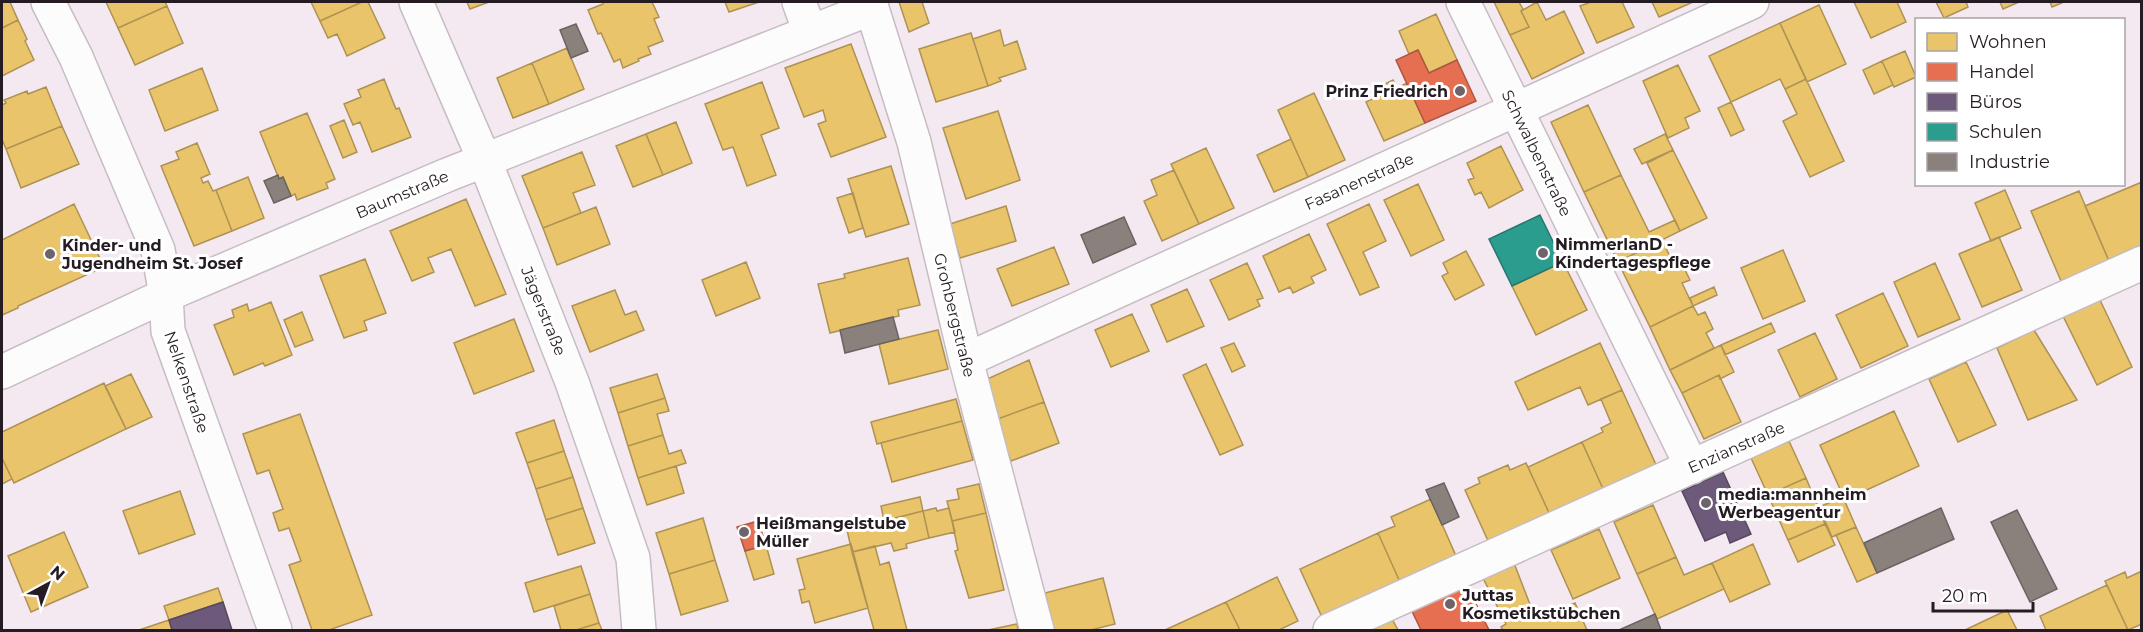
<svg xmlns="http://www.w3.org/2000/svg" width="2143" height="632" font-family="Montserrat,sans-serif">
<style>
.homes{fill:#e9c46a;stroke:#ae9254;stroke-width:1.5}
.shops{fill:#e76f51;stroke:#ac5643;stroke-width:1.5}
.offices{fill:#6d597a;stroke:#574760;stroke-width:1.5}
.schools{fill:#2a9d8f;stroke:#28766e;stroke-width:1.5}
.industry{fill:#8a817c;stroke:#6b6361;stroke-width:1.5}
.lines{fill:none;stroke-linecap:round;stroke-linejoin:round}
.minor-casing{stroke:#c6bdc3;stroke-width:36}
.minor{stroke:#fdfcfd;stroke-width:33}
.poi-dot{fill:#6d636a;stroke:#fff;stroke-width:2}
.labels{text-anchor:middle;stroke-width:6;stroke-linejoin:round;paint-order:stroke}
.poi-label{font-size:16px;font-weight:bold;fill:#241c22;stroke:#fff;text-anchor:start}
.street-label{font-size:16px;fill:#241c22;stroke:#fff}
</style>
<rect width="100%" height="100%" fill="#f4e8f1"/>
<!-- homes -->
<path class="homes" d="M2 2H10L18 20 2 28Z
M106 2H165L167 6 118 28Z
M311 2H362L320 21Z
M362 2H368L385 38 347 56 337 34 328 38 320 21Z
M467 2H489L470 9Z
M603 2H652L659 17 654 19 663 41 648 47 651 54 638 59 639 61 623 68 620 59 614 62 601 33 598 34 588 10 603 4Z
M725 2H759L729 12Z
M899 2H922L929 23 909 32Z
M1494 2H1519L1523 9 1521 11 1529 27 1510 35Z
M1537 2 1546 20 1564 11 1584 53 1532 79 1510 35 1529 27 1521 11Z
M1591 2H1622L1634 27 1597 43 1580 6Z
M1652 2H1693L1659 17Z
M1854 2H1897L1906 22 1871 38Z
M1936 2H1966L1968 7 1944 18Z
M2000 2H2019L2003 9Z
M2050 2H2064L2052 7Z
M1819 5 1846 64 1807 82 1780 23Z
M167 6 183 43 135 65 118 28Z
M1436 14 1457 60 1429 73 1418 50 1409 54 1399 31Z
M18 20 27 39 25 41 34 60 2 76V28Z
M1780 23 1806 79 1785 89 1780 79 1731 102 1709 56Z
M1000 30 1004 46 1017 41 1026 69 999 78 1001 81 988 86 973 39Z
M971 33 988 86 936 102 919 49Z
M851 44 886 137 831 157 818 124 826 121 823 110 804 117 785 68Z
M567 48 584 89 549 104 532 63Z
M1905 51 1916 77 1894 87 1882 61Z
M1882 61 1893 85 1874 94 1863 70Z
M532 63 549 104 513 118 497 78Z
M1678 65 1700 111 1685 118 1689 128 1668 138 1643 81Z
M202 68 218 110 165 131 149 90Z
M384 79 396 109 399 108 411 137 372 152 360 122 353 125 344 104 361 97 358 90Z
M1806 79 1844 161 1810 177 1783 121 1797 114 1785 89Z
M1393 80 1397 88 1407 83 1425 123 1384 141 1366 102 1382 94 1379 87Z
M762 82 779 128 761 135 776 175 747 186 733 147 723 150 705 104Z
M46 87 62 126 6 149 2 139V105L6 103 4 100 27 91 28 94Z
M1314 93 1345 160 1308 177 1278 110Z
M1731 102 1744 130 1731 136 1718 108Z
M1588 105 1621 175 1584 192 1551 122Z
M998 111 1020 180 966 199 943 128Z
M307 113 335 179 326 183 328 188 297 200 295 194 291 196 283 177 279 179 260 132Z
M344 120 357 152 343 158 330 126Z
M676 122 692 163 663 175 646 134Z
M62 126 79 164 21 188 6 149Z
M646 134 663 175 633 187 616 146Z
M1665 134 1673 150 1642 164 1634 149Z
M1291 139 1308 177 1274 192 1257 155Z
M197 143 210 174 201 178 203 183 208 181 213 191 216 190 232 231 194 246 161 166 179 159 176 152Z
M1501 146 1523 190 1489 208 1481 192 1475 195 1468 180 1474 178 1467 163Z
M1206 148 1234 208 1199 224 1171 164Z
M1673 150 1707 218 1680 231 1647 163Z
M582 152 595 185 573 193 581 213 543 228 522 176Z
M891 166 909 224 866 237 848 179Z
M1174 170 1199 224 1162 241 1144 201 1157 195 1151 180Z
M1621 175 1649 232 1675 220 1680 231 1618 262 1584 192Z
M248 177 264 218 232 231 216 190Z
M2142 182V247L2109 261 2085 206Z
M1418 184 1444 240 1411 256 1384 200Z
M2005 190 2021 228 1991 241 1975 203Z
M2079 191 2109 261 2061 281 2031 211Z
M853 193 863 228 849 233 837 198Z
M466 199 506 294 475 306 451 249 428 258 434 272 412 281 390 231Z
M74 204 104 267 18 306V308L2 315V240Z
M1369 204 1386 241 1363 252 1379 287 1360 295 1327 224Z
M1006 206 1016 241 960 258 950 224Z
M596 207 610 244 557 265 543 228Z
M1309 234 1326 270 1311 277 1314 283 1293 293 1290 287 1279 292 1263 256Z
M1999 237 2022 290 1982 307 1959 254Z
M1662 240 1674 265 1681 262 1690 280 1682 283 1693 306 1650 327 1618 262Z
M1054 247 1069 284 1012 306 997 269Z
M1783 250 1805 301 1763 319 1741 268Z
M1466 251 1484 285 1455 300 1442 276 1448 273 1443 263Z
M908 258 920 305 898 310 899 316 830 333 818 284 845 278 844 274Z
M365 259 386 313 364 321 367 330 344 338 320 276Z
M746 262 760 298 716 316 702 280Z
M1563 262 1587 310 1536 335 1512 286Z
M1247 263 1263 298 1257 300 1260 306 1229 320 1210 280Z
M1935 263 1960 319 1918 337 1894 282Z
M1714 287 1717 295 1693 306 1690 298Z
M1187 289 1204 326 1167 342 1151 305Z
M615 290 625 315 636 311 644 330 590 352 572 306Z
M1883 293 1908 346 1861 368 1836 315Z
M2099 298 2132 367 2097 385 2063 316Z
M271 302 292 355 265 366 263 363 234 375 214 325 234 317 232 310 247 304 249 311Z
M1693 306 1698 315 1705 312 1713 329 1706 333 1714 348 1670 370 1650 327Z
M302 312 313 340 295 347 284 320Z
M1132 314 1149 351 1111 367 1095 330Z
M514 319 534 371 474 394 454 343Z
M1771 323 1775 332 1725 355 1721 345Z
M938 330 948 369 889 384 879 344Z
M2034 330 2077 400 2028 420 1997 348Z
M1815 333 1837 379 1800 397 1778 350Z
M1234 343 1245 366 1232 372 1221 348Z
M1600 343 1622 390 1588 405 1580 387 1528 410 1515 382Z
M1721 345 1734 372 1720 379 1719 375 1682 393 1670 370Z
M1029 360 1044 402 995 420 981 382Z
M1966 362 1996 425 1958 442 1929 379Z
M1206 364 1243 445 1220 455 1183 375Z
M131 374 152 417 126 429 105 386Z
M657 374 665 398 618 413 610 388Z
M1719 375 1741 422 1704 439 1682 393Z
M104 383 126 429 14 483 2 458V432Z
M1622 390 1657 467 1604 491 1582 442 1603 432 1601 428 1611 423 1601 399Z
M665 398 669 411 657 414 663 435 628 446 618 413Z
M956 399 962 421 877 444 871 422Z
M1044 402 1059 443 1011 461 995 420Z
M1894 411 1919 466 1845 500 1820 445Z
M300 414 372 615 329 630H312L289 565 301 561 289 528 279 531 273 513 283 509 269 470 257 474 243 434Z
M554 420 564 451 527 463 516 433Z
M962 421 973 460 892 482 881 443Z
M663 435 669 454 681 450 686 463 638 478 628 446Z
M1789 441 1806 478 1768 495 1751 458Z
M1582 442 1604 491 1550 515 1528 467Z
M564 451 573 477 536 489 527 463Z
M2 458 12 479 2 484Z
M1526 463 1550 515 1489 543 1465 490 1480 483 1478 478 1508 465 1510 470Z
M676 466 684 493 647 505 638 478Z
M573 477 583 508 546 520 536 489Z
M1806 478 1825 524 1788 540 1768 495Z
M979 484 986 513 952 521 947 501 959 499 957 489Z
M180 491 195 534 139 554 123 511Z
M920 497 923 511 884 521 881 506Z
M1843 497 1856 527 1832 537 1819 507Z
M1431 499 1456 556 1400 582 1378 533 1395 526 1391 517Z
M1653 505 1676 557 1637 574 1614 522Z
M583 508 595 543 558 555 546 520Z
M936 508 937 511 949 508 955 532 929 538 923 511Z
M923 511 929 538 906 544 907 548 894 551 891 543 852 552 847 530Z
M986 513 1004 590 969 598 955 551 958 550 952 521Z
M703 518 715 560 669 574 656 533Z
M1825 524 1835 545 1798 562 1788 540Z
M1856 527 1877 573 1857 582 1836 535Z
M1599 529 1620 578 1573 599 1551 550Z
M64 532 88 587 31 612 8 556Z
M1378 533 1400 582 1322 617 1300 569Z
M851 544 868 608 815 623 809 601 802 603 799 590 805 589 797 559Z
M1753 544 1770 584 1730 602 1712 563Z
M766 545 774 574 754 580 745 551Z
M875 546 880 565 889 562 907 630H874L852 552Z
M1676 557 1684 575 1712 563 1724 589 1657 619 1637 574Z
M715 560 728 601 681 615 669 574Z
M1514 563 1536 620 1575 603 1587 630H1503L1501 627 1506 624 1483 578Z
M581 566 590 594 534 612 525 583Z
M2142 571V624L2128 630 2105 581 2125 572 2127 578Z
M1277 577 1298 621 1279 630H1240L1226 602Z
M1103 578 1115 624 1091 630H1054L1045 593Z
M2107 585 2128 630H2046L2040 616Z
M218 588 223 602 169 620 164 606Z
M590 594 599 623 576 630H561L554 606Z
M1226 602 1240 630H1165Z
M2007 610 2017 630H1965Z
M1391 617 1398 630H1364Z
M169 620 172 630H139Z
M599 623 602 630H576Z
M1017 624 1018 630H988Z"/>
<!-- shops -->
<path class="shops" d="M1418 50 1429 73 1457 60 1476 101 1425 123 1396 60Z
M758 521 766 545 745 551 737 527Z
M1464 580 1489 630H1421L1410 607Z"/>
<!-- offices -->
<path class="offices" d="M1723 472 1751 534 1730 543 1726 532 1705 541 1682 491Z
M223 602 232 630H172L169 620Z"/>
<!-- schools -->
<path class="schools" d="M1540 215 1563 262 1512 286 1489 239Z"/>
<!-- industry -->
<path class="industry" d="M576 24 588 51 571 58 560 30Z
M278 175 279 179 283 177 291 196 274 203 264 181Z
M1124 217 1136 244 1093 263 1081 235Z
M893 317 899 339 845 353 840 330Z
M1444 483 1459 517 1442 525 1426 490Z
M1941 508 1954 539 1877 573 1864 543Z
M2017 510 2057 589 2030 602 1991 522Z
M1655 614 1661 630H1619Z"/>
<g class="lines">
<defs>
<path id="minor" d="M48 2 76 57 158 250 166 295 168 331 275 630
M416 2 484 159 572 382 633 558 639 630
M799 2 810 32
M870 2 914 142 966 360 1037 630
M1463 2 1692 467
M966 360 1752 2
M2 372 166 295 447 175 872 8
M1330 630 2142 263"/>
</defs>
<!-- minor casing -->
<use href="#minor" class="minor-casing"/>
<!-- minor -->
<use href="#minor" class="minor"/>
</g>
<!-- markers -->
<g class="poi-dot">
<circle cx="1460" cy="91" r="6"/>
<circle cx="1543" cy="253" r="6"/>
<circle cx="50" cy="254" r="6"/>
<circle cx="1706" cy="503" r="6"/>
<circle cx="744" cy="532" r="6"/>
<circle cx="1450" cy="604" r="6"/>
</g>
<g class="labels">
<!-- poi labels -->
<g class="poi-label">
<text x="1448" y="97" text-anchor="end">Prinz Friedrich</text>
<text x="1555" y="250">NimmerlanD -<tspan x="1555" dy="18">Kindertagespflege</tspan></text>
<text x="62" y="251">Kinder- und<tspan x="62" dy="18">Jugendheim St. Josef</tspan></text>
<text x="1718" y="500">media:mannheim<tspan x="1718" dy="18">Werbeagentur</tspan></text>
<text x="756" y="529">Heißmangelstube<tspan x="756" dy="18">Müller</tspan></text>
<text x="1462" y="601">Juttas<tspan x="1462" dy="18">Kosmetikstübchen</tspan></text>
</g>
<!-- street labels -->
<g class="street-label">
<text transform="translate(1537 153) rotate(64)" y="6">Schwalbenstraße</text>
<text transform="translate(1359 181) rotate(-24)" y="6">Fasanenstraße</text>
<text transform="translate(402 194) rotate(-23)" y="6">Baumstraße</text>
<text transform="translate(544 311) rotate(68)" y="6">Jägerstraße</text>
<text transform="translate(955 315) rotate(76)" y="6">Grohbergstraße</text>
<text transform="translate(187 382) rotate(71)" y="6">Nelkenstraße</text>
<text transform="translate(1736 447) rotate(-24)" y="6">Enzianstraße</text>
</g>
</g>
<!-- border -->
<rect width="2143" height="632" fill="none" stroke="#241c22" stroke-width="6"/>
<!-- legend -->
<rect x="1915" y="18" width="210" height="168" fill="#ffffff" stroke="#a7a4a7" stroke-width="1.5"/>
<rect x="1927" y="33" width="30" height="18" fill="#e9c46a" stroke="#a7a4a7" stroke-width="1.5"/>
<text x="1969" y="48" font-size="18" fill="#241c22">Wohnen</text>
<rect x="1927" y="63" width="30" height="18" fill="#e76f51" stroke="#a7a4a7" stroke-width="1.5"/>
<text x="1969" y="78" font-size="18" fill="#241c22">Handel</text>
<rect x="1927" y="93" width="30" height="18" fill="#6d597a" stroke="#a7a4a7" stroke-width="1.5"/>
<text x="1969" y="108" font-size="18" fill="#241c22">Büros</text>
<rect x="1927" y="123" width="30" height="18" fill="#2a9d8f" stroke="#a7a4a7" stroke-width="1.5"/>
<text x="1969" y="138" font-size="18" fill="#241c22">Schulen</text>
<rect x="1927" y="153" width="30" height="18" fill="#8a817c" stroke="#a7a4a7" stroke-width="1.5"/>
<text x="1969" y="168" font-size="18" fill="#241c22">Industrie</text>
<!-- north arrow -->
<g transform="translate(48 584) rotate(41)" stroke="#ffffff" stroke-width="4.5" paint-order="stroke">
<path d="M0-4.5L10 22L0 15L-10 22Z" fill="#241c22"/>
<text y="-9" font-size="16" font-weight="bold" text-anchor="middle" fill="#241c22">N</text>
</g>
<!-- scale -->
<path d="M1933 602v9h100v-9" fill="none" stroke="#241c22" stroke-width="3"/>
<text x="1942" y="602" font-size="18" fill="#241c22" stroke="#ffffff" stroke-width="4.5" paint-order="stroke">20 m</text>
</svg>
